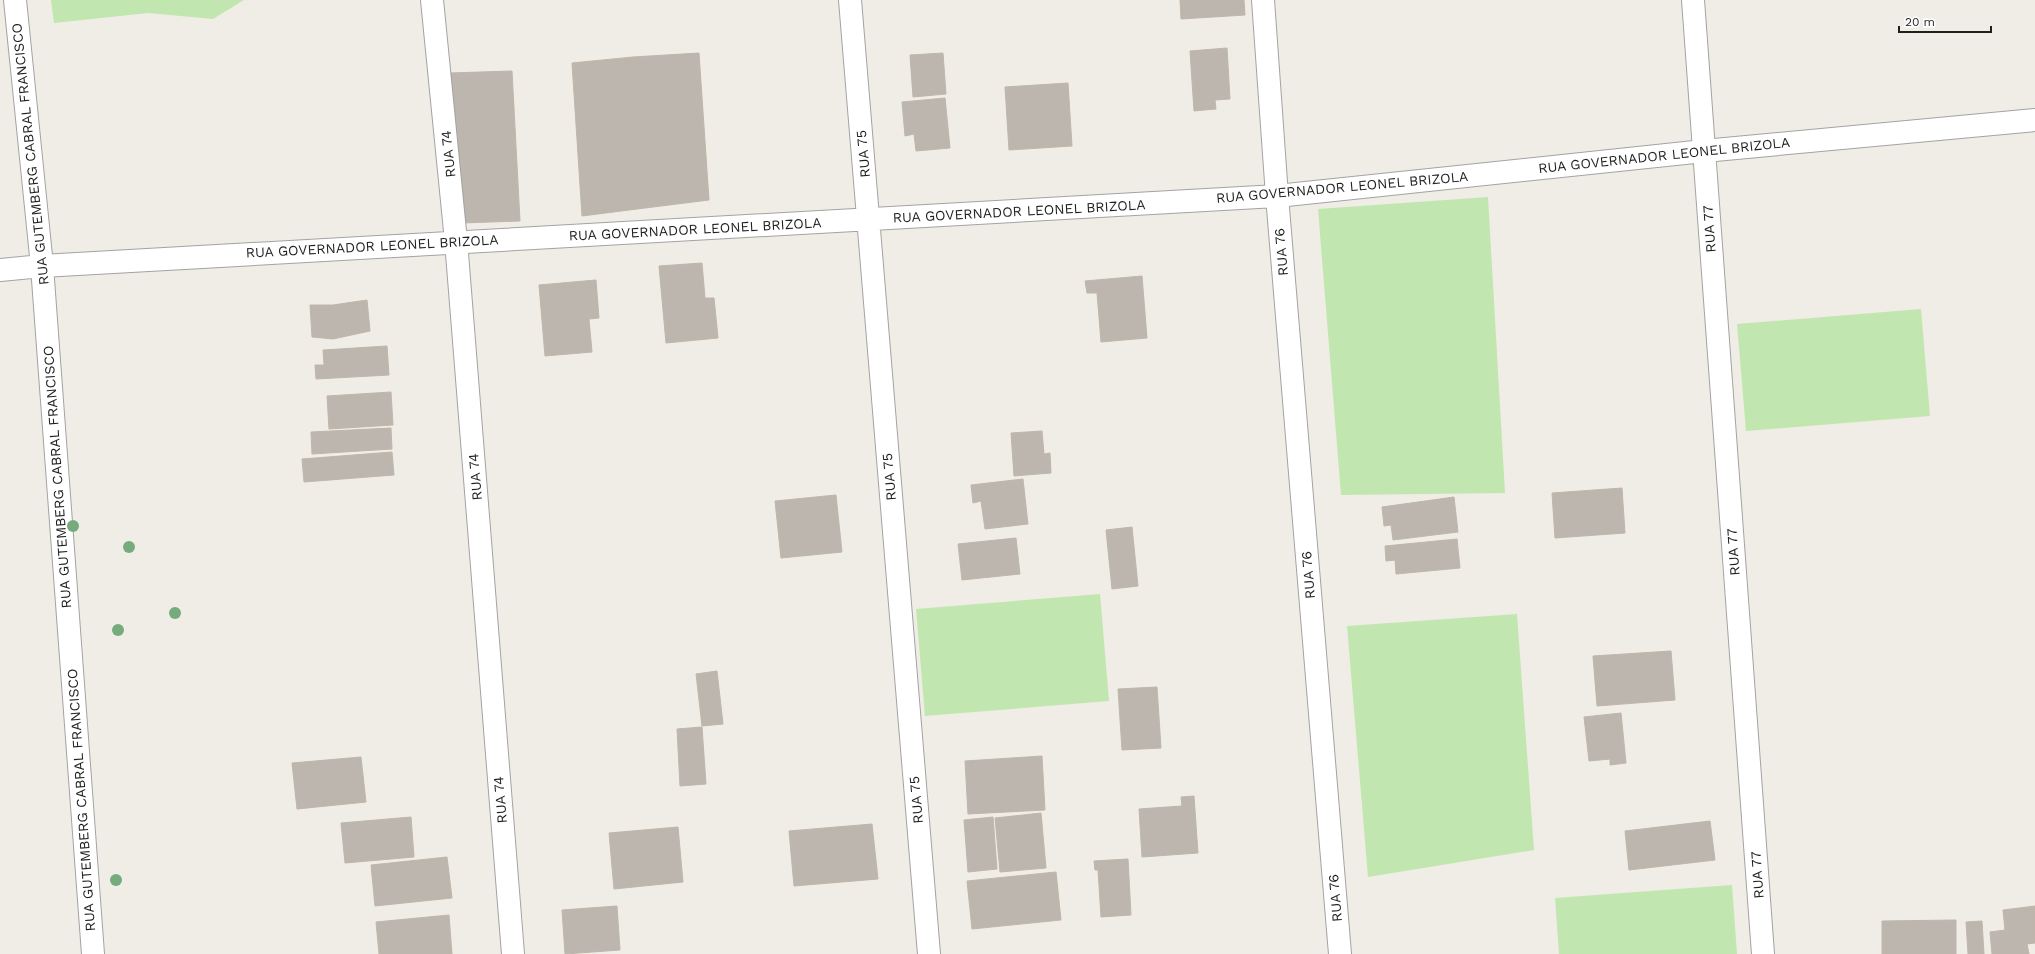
<svg xmlns="http://www.w3.org/2000/svg" width="2035" height="954" font-family="'Work Sans',sans-serif">
<style>
.grass{fill:#c2e6af}
.building{fill:#bcb6af;stroke:#c0b6a9}
.lines{fill:none;stroke-linecap:round;stroke-linejoin:round}
.minor-casing{stroke:#a3a3a3;stroke-width:24}
.minor{stroke:#fff;stroke-width:22}
.tree{fill:#76ac7d}
.labels{text-anchor:middle;stroke-width:3;stroke-linejoin:round;paint-order:stroke}
.street-label{font-size:14px;fill:#1f1f1f;stroke:#fff}
</style>
<rect width="100%" height="100%" fill="#efede5"/>
<!-- grass -->
<path class="grass" d="M51 0H244L213 19 148 13 54 23Z
M1488 197 1505 493 1341 495 1318 209Z
M1921 309 1930 416 1746 431 1737 324Z
M1100 594 1109 701 925 716 916 609Z
M1517 614 1534 850 1368 877 1347 626Z
M1732 885 1737 954H1559L1555 898Z"/>
<!-- building -->
<path class="building" d="M1180 0H1244L1245 15 1181 19Z
M1227 48 1230 99 1215 100 1216 109 1194 111 1190 51Z
M699 53 709 200 645 208 633 57Z
M943 53 946 94 913 97 910 55Z
M633 57 645 208 582 216 572 63Z
M512 71 520 221 462 223 449 73Z
M1068 83 1072 146 1009 150 1005 87Z
M945 98 950 148 916 151 914 134 905 136 902 102Z
M702 263 705 298H714L718 338 666 343 659 266Z
M1142 276 1147 338 1101 342 1097 293H1087L1085 281Z
M596 280 599 318 589 319 592 352 545 356 539 285Z
M367 300 370 331 333 339 312 337 310 305H333Z
M387 346 389 375 316 379 315 365H324L323 350Z
M391 392 393 425 329 429 327 396Z
M391 428 392 449 312 454 311 432Z
M1042 431 1044 454 1050 453 1051 473 1014 476 1011 433Z
M392 452 394 475 304 482 302 459Z
M1023 479 1028 524 985 529 981 501 973 503 971 485Z
M1622 488 1625 533 1555 538 1552 493Z
M836 495 842 552 781 558 775 501Z
M1454 497 1458 532 1393 540 1391 525 1384 526 1382 507Z
M1132 527 1138 586 1112 589 1106 530Z
M1016 538 1020 574 962 580 958 544Z
M1457 539 1460 568 1396 574 1395 560 1386 561 1385 546Z
M1671 651 1675 700 1597 706 1593 656Z
M717 671 723 724 702 726 696 674Z
M1157 687 1161 748 1122 750 1118 689Z
M1621 713 1626 763 1610 765V759L1589 761 1584 717Z
M702 727 706 784 680 786 677 729Z
M1042 756 1045 810 968 814 965 761Z
M361 757 366 802 297 809 292 763Z
M1194 796 1198 853 1142 857 1139 809 1182 806 1181 797Z
M1041 813 1046 868 1000 872 995 818Z
M411 817 414 857 345 863 341 823Z
M993 817 997 869 968 872 964 820Z
M1710 821 1715 860 1629 870 1625 831Z
M872 824 878 879 794 886 789 831Z
M678 827 683 882 614 889 609 833Z
M447 857 452 898 375 906 371 865Z
M1128 859 1131 915 1101 917 1098 870H1095L1094 861Z
M1056 872 1061 920 972 929 967 881Z
M617 906 620 950 565 954 562 910Z
M2035 906V943L2027 944 2029 954H1992L1990 932 2005 930 2003 910Z
M449 915 452 954H379L376 922Z
M1956 920V954H1882V921Z
M1982 921 1984 954H1968L1966 922Z"/>
<g class="lines">
<defs>
<path id="minor" d="M15 0 42 266 93 954
M432 0 456 241 513 954
M850 0 929 954
M1263 0 1277 196 1340 954
M1693 0 1763 954
M0 270 42 266 1277 196 1704 151 2035 120"/>
</defs>
<!-- minor casing -->
<use href="#minor" class="minor-casing"/>
<!-- minor -->
<use href="#minor" class="minor"/>
</g>
<!-- trees -->
<g class="tree">
<circle cx="73" cy="526" r="6"/>
<circle cx="129" cy="547" r="6"/>
<circle cx="175" cy="613" r="6"/>
<circle cx="118" cy="630" r="6"/>
<circle cx="116" cy="880" r="6"/>
</g>
<g class="labels">
<!-- street labels -->
<g class="street-label">
<text transform="translate(30 154) rotate(-96)" y="5">RUA GUTEMBERG CABRAL FRANCISCO</text>
<text transform="translate(448 154) rotate(-96)" y="5">RUA 74</text>
<text transform="translate(863 154) rotate(-95)" y="5">RUA 75</text>
<text transform="translate(1664 155) rotate(-6)" y="5">RUA GOVERNADOR LEONEL BRIZOLA</text>
<text transform="translate(1342 187) rotate(-5)" y="5">RUA GOVERNADOR LEONEL BRIZOLA</text>
<text transform="translate(1019 211) rotate(-3)" y="5">RUA GOVERNADOR LEONEL BRIZOLA</text>
<text transform="translate(695 229) rotate(-3)" y="5">RUA GOVERNADOR LEONEL BRIZOLA</text>
<text transform="translate(1709 229) rotate(-94)" y="5">RUA 77</text>
<text transform="translate(372 246) rotate(-3)" y="5">RUA GOVERNADOR LEONEL BRIZOLA</text>
<text transform="translate(1281 252) rotate(-95)" y="5">RUA 76</text>
<text transform="translate(57 477) rotate(-94)" y="5">RUA GUTEMBERG CABRAL FRANCISCO</text>
<text transform="translate(475 477) rotate(-95)" y="5">RUA 74</text>
<text transform="translate(889 477) rotate(-95)" y="5">RUA 75</text>
<text transform="translate(1733 552) rotate(-94)" y="5">RUA 77</text>
<text transform="translate(1308 575) rotate(-95)" y="5">RUA 76</text>
<text transform="translate(81 800) rotate(-94)" y="5">RUA GUTEMBERG CABRAL FRANCISCO</text>
<text transform="translate(500 800) rotate(-95)" y="5">RUA 74</text>
<text transform="translate(916 800) rotate(-95)" y="5">RUA 75</text>
<text transform="translate(1757 875) rotate(-94)" y="5">RUA 77</text>
<text transform="translate(1335 898) rotate(-95)" y="5">RUA 76</text>
</g>
</g>
<!-- scale -->
<path d="M1899 26v6h92v-6" fill="none" stroke="#1f1f1f" stroke-width="2"/>
<text x="1905" y="26" font-size="12" fill="#1f1f1f" stroke="#ffffff" stroke-width="3" paint-order="stroke">20 m</text>
</svg>
